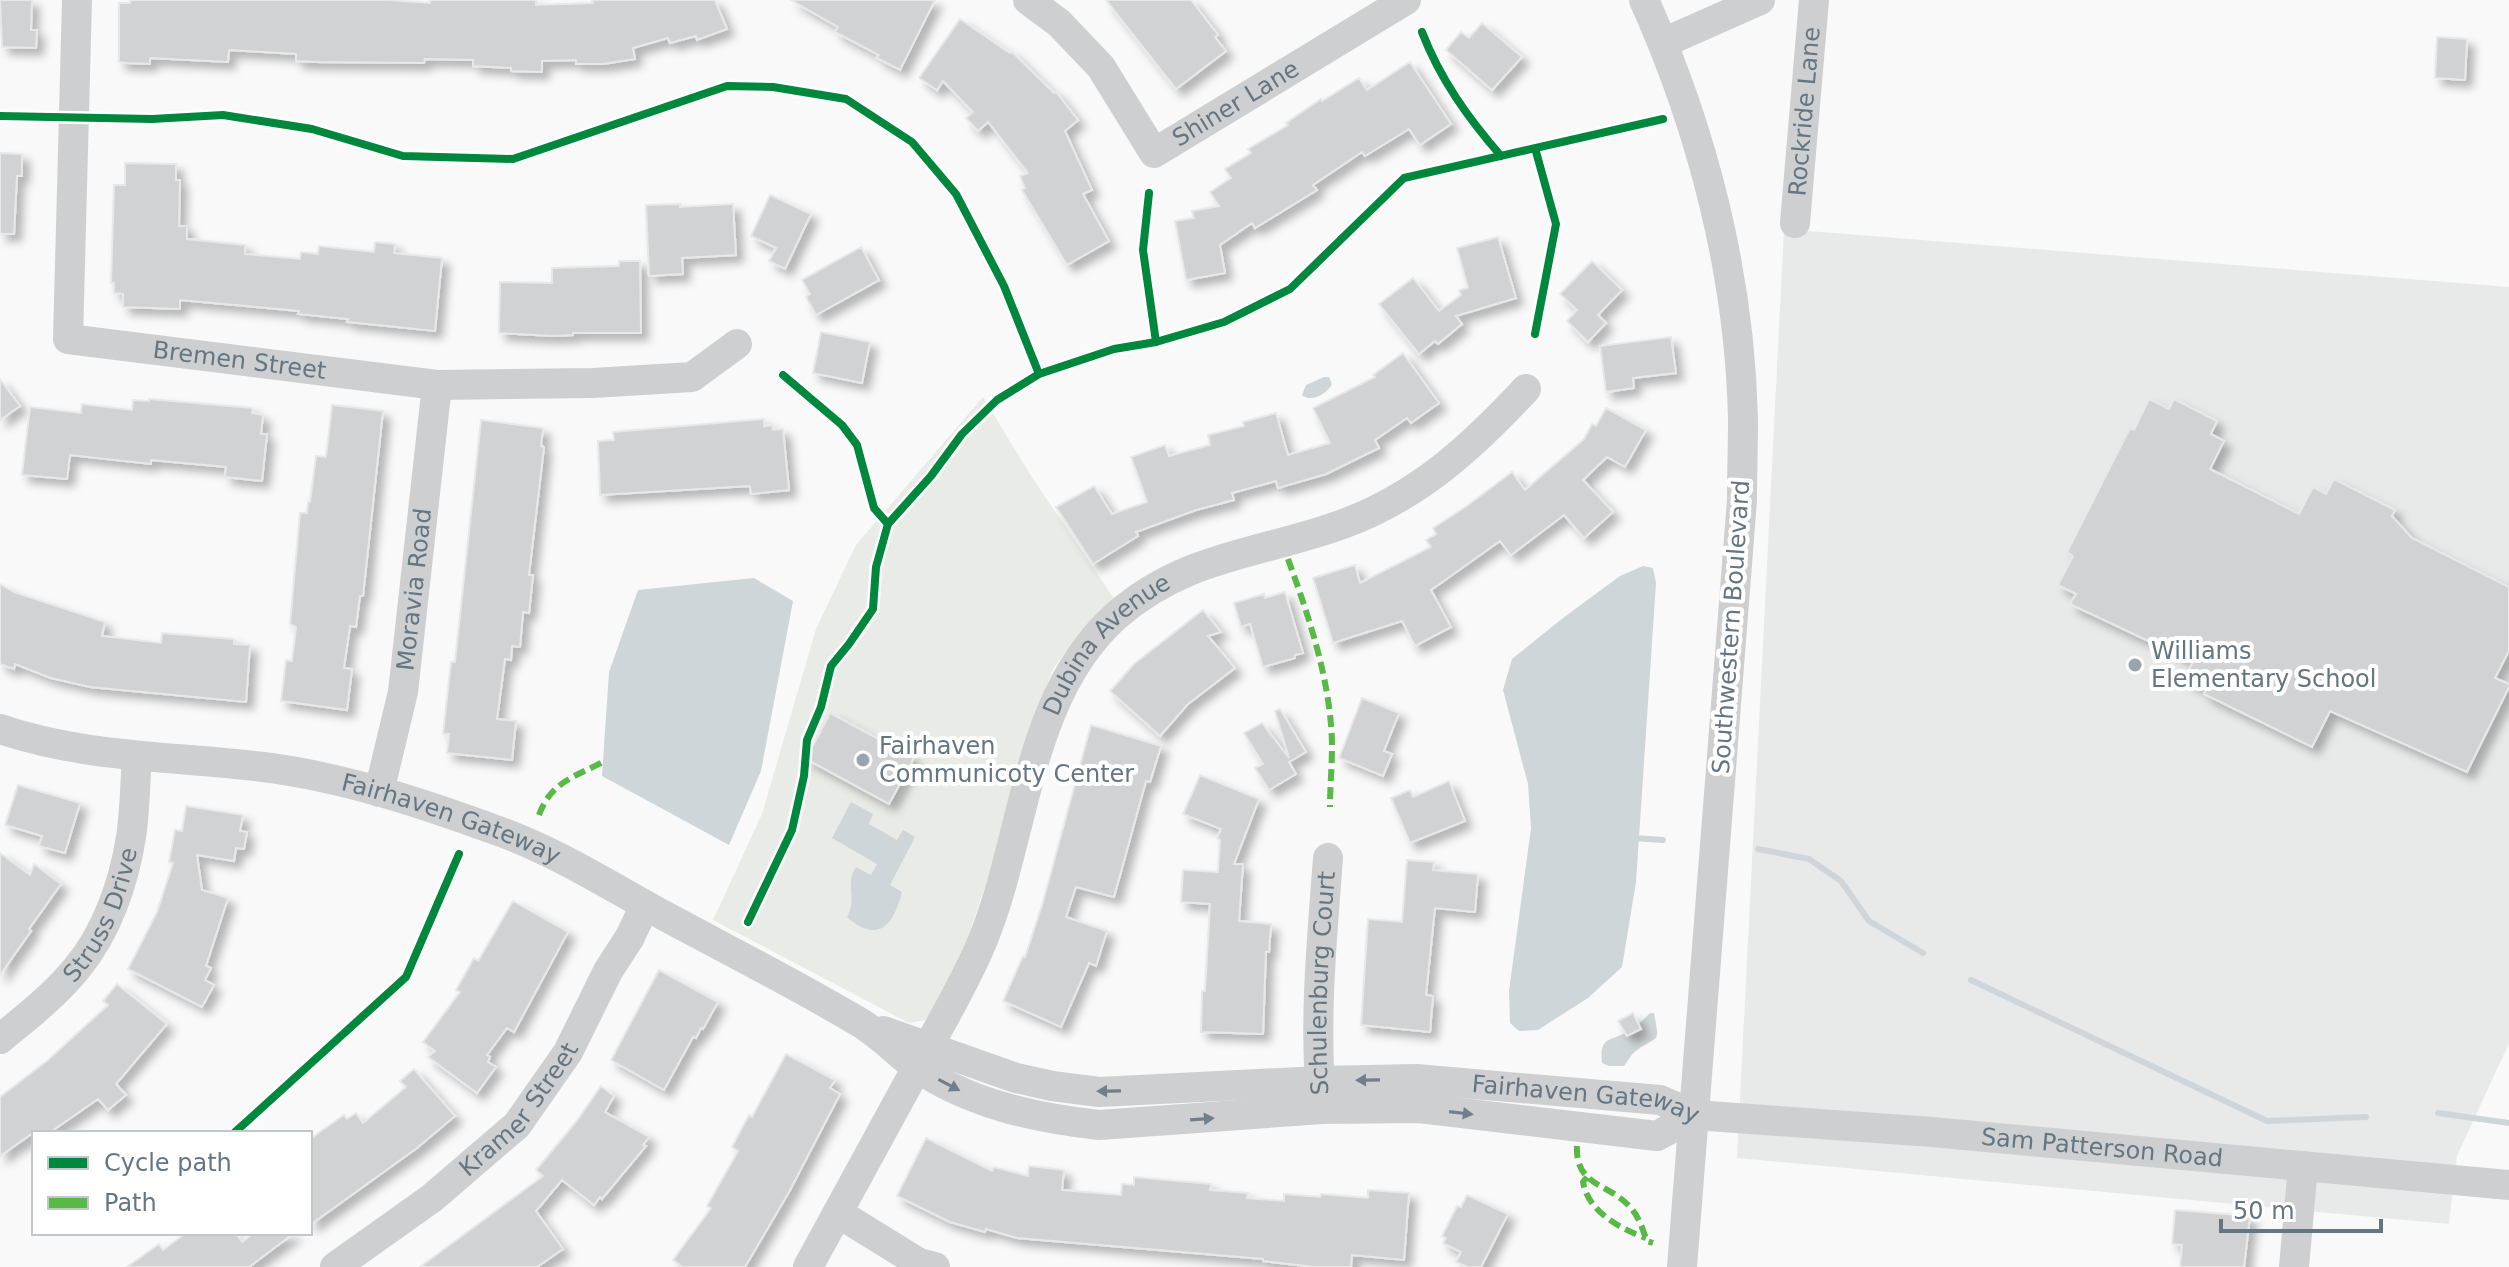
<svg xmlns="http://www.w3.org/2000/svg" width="2509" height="1267" font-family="'DejaVu Sans',sans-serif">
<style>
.built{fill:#e8e9e9}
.green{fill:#e8ebe6}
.water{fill:#ced6d9}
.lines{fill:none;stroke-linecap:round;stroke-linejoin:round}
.stream{stroke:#ced6d9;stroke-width:6}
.building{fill:#d0d2d3;stroke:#e8e8e8;stroke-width:2;filter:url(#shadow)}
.minor{stroke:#cecfd0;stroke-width:30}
.quiet{stroke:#58b947;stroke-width:6;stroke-dasharray:12 6;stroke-linecap:butt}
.cycleway-casing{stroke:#fff;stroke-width:13}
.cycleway{stroke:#00873e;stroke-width:8}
.oneway{fill:#707f8b}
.poi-dot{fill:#99a4ac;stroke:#fff;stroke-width:3}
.labels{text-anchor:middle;stroke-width:8;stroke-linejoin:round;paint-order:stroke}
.street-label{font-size:24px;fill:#657683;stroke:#fff}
.poi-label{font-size:24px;fill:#657683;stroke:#fff;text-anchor:start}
</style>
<defs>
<filter id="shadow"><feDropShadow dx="7" dy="7" stdDeviation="4" flood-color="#0004"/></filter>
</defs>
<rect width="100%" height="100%" fill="#f9f9f9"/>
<!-- built -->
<path class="built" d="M1784 229 2509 287V1043L2457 1156 2449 1224 1737 1158Z"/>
<!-- green -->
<path class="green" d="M983 397 1033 479 1115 600 1079 633 1053 669 1032 724 988 878 967 939 933 1013 925 1020 909 1023 713 920 762 814 816 629 856 545Z"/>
<!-- water -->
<path class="water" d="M1324 377H1329L1332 384C1327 394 1311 403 1302 395L1306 385Z
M1643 566 1653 568 1656 583 1636 882 1622 967 1588 998 1538 1030 1519 1031 1510 1023 1509 991 1531 828 1528 784 1503 690 1512 659 1563 618 1620 576Z
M754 578 793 601 761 771 729 845 602 776 609 672 638 590Z
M851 802 873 814 869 824 897 840 903 830 915 837 890 885 902 892C894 924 879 945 847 917 858 897 844 885 856 867L871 875 877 864 832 838Z
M1650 1013H1654C1660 1045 1659 1034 1637 1050 1631 1054 1628 1061 1624 1066H1609L1602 1063C1599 1035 1611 1042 1629 1031 1637 1026 1643 1020 1650 1013Z"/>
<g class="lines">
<!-- stream -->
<path class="stream" d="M1634 838 1663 840
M1758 849 1809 859 1841 881 1869 921 1923 953
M1971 980 2267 1121 2366 1117
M2438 1113 2509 1123"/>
</g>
<!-- building -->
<path class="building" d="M0 0H32L31 30H37L36 48 2 47Z
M130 0H388L430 3V0H536V5L593 3 592 0H715L727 29 697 40 696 36 670 43 668 38 633 48 635 59 603 64H576V60L542 61V72L511 71V68L473 66V60L425 59 424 63 315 62 296 61V54L229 50 228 62 150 58V64L127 63 119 62V3H130Z
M791 0H935L900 70 877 58 879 55 835 32 838 27Z
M1106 0H1191L1218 35 1215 37 1226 51 1176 89Z
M960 19 1010 53 1012 52 1054 93 1056 92 1078 120 1065 131 1092 190 1083 194 1109 241 1067 265 1022 190 1025 188 1020 176 1028 173 988 122 978 131 966 118 973 112 943 81 937 90 919 78Z
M1482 23 1522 57 1492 90 1446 50 1461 32 1469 38Z
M2437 37 2467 39 2465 80 2435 78Z
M1410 62 1451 124 1420 145 1409 129 1365 156 1362 152 1313 185 1317 190 1255 228 1252 223 1220 245 1225 273 1186 280 1175 221 1194 218 1192 211 1219 206 1210 192 1231 178 1225 169 1251 153 1248 149 1288 125 1286 123 1321 99 1322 101 1359 78 1367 90Z
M0 153 22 154V176H17L14 234H0Z
M125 163 176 164V180H180L179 226H187V239L245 245V254L300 259 301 252 318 254 319 246 374 252 375 242 395 244 394 253 442 258 435 331 347 322 348 319 298 314 299 311 180 300V309L123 307V294L114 293V283H111L114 185H125Z
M770 195 811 214 785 269 769 261 776 248 751 236Z
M680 204V207L733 204 736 255 682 258 683 274 649 276 646 205Z
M1498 237 1516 298 1456 316 1462 324 1438 344 1435 341 1419 354 1379 304 1413 278 1439 311 1461 295 1459 290 1468 288 1457 248Z
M861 247 879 280 816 315 806 297 810 294 802 280Z
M619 261H640L641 333H573V335L553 336 499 333 500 282 552 283V268L619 266Z
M1592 261 1622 290 1598 315 1606 323 1588 342 1567 321 1577 310 1560 294Z
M821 332 870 342 862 383 813 373Z
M1671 337 1676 373 1633 378 1634 388 1606 392 1600 346Z
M1403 353 1439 403 1411 423 1407 418 1375 440 1379 448 1326 474 1278 488 1276 481 1232 493 1234 500 1196 510 1136 532 1138 536 1093 564 1056 507 1094 486 1112 514 1147 502 1131 457 1165 445 1169 456 1210 445 1208 435 1244 426 1243 422 1276 413 1288 455 1330 443 1313 408 1375 377 1373 375Z
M0 379 20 406 0 420Z
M149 399 253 408 252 413 263 415 261 434H267L262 481 225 477 226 467 151 460V464L70 455 67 479 22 475 30 407 81 413 82 404 132 410 133 400 149 401Z
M2149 399 2169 409 2174 399 2217 421 2211 434 2224 441 2210 469 2299 514 2313 487 2326 494 2334 479 2395 510 2392 516 2412 538 2509 587V651L2495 678 2509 684V687L2467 772 2330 711 2312 747 2204 694 2206 690 2184 679 2193 662 2070 604 2076 594 2058 585 2073 556 2067 552 2130 428 2134 430Z
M332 405 383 411 363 596H360L356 627 350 626 344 668 352 669 347 710 281 701 286 660 292 661 296 627 290 624 300 513H307L308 502H310L316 456 326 457Z
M1606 408 1646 430 1625 467 1607 457 1583 480 1613 512 1584 538 1564 515 1511 555 1500 541 1431 590 1451 627 1415 646 1402 621 1333 643 1313 578 1355 565 1360 583 1431 547 1426 540 1436 534 1433 528 1467 506 1512 472 1525 490 1584 439 1592 424 1596 426Z
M764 419V426L772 425 773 430 783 429 789 490 751 494 750 486 600 495 598 441 614 440 613 432Z
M481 420 543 428 541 446 544 447 529 575H533L529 613 523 612 520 647 512 646 511 660 505 659 497 719 516 721 512 760 447 753 449 734H443L451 662H455Z
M0 584 14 592 105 622 102 636 161 643 162 633 234 639V644L250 645 246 702 90 687 51 678 15 664 14 669 0 664Z
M1285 592 1303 653 1295 655V658L1263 667 1250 624 1241 627 1234 603 1264 594 1265 598Z
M1203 610 1221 632 1208 636 1235 668 1188 704 1160 736 1110 691 1134 664Z
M1362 698 1399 713 1384 751 1392 754 1383 776 1339 758Z
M1280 709 1306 752 1289 762 1296 774 1269 790 1255 768 1263 764 1244 733 1262 723 1289 758 1275 711Z
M830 713 914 758 889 804 806 759Z
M1091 725 1161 746 1150 782 1146 781 1114 897 1076 887 1066 917 1107 931 1096 966 1089 963 1061 1027 1003 1001 1023 956 1025 957 1043 902Z
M1200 775 1259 799 1234 864H1243L1239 921 1271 924 1269 952H1266L1263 1034 1201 1032 1202 991H1205L1210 904 1181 902 1183 870 1218 872 1220 840 1217 838 1221 829 1183 814Z
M1449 781 1465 821 1410 843 1391 798 1410 790 1413 797Z
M18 785 80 803 65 853 39 846 42 836 5 825Z
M186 806 243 815 240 831 247 832 244 849 236 848 234 861 197 855 202 890 228 898 206 966 211 968 205 980 214 985 202 1007 128 969 157 912 173 863 169 862 175 830 182 831Z
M0 853 30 875 34 864 61 884 29 929 31 931 0 975Z
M1407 860 1434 862 1433 870 1478 874 1475 912 1435 908 1426 995 1433 996 1430 1032 1361 1025 1368 919 1402 922Z
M513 901 568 932 514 1032 507 1028 487 1055 490 1057 488 1062 496 1067 477 1093 428 1057 435 1051 423 1042 460 992 456 990 474 958 478 961Z
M659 970 718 1002 703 1029 701 1028 696 1038 693 1037 664 1090 611 1060Z
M117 984 167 1024 116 1084 126 1095 108 1110 98 1099 49 1133H33L0 1156V1097L48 1060 108 1005 103 1001Z
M1633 1013 1641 1029 1627 1036 1618 1021Z
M786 1054 835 1080 830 1088 840 1094 789 1192 745 1267H683L673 1260 711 1208 707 1206 738 1151 732 1147 749 1115 752 1117Z
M414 1069 455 1116 417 1148 310 1225V1139L344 1115 347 1119 356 1113 363 1123 406 1087 400 1081Z
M601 1086 614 1096 605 1112 649 1137 643 1145 646 1146 602 1199 600 1197 594 1205 562 1180 536 1211 563 1249 537 1267H420L543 1176 536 1170 576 1122Z
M926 1138 992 1171 994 1167 1028 1176 1029 1166 1064 1170 1062 1190 1121 1195 1122 1184 1134 1185V1177L1211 1184 1210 1190 1248 1193 1247 1198 1284 1201V1194L1320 1197 1321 1194 1368 1198V1190L1409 1193 1404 1260 1352 1255 1351 1267H1314L1263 1261V1259L1017 1238 986 1229 985 1232 950 1222 897 1196Z
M1467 1195 1508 1214 1481 1267H1467L1456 1262 1461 1252 1443 1243 1446 1238 1442 1236 1457 1206 1461 1207Z
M2175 1210 2250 1216 2244 1267H2180L2182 1245 2172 1244Z
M186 1233H236L242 1242 254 1233H294L249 1267H127L159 1244 163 1250Z"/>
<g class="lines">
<!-- minor -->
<g class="minor">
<path id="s1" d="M77 0 68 339 437 385 593 383 692 377 737 344"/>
<path id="s2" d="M1028 0 1059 23 1101 67 1154 153 1406 0"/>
<path d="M1644 0C1703 131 1740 276 1743 420 1743 447 1742 473 1742 500L1682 1267"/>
<path d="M1663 43 1760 0"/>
<path id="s3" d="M1795 223 1814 0"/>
<path id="s4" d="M0 729C84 758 175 756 263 767 344 777 425 804 501 832 558 853 610 886 663 915 728 950 795 984 859 1022 880 1034 897 1053 916 1067 970 1104 1035 1118 1099 1125L1322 1109 1419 1108 1657 1136 1695 1115"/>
<path id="s5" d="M379 792 403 692 437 385"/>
<path id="s6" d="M883 1031 1016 1078 1052 1086 1099 1092 1320 1081 1416 1079 1660 1100 1695 1115 1932 1132 2509 1185"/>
<path id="s7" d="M0 1039C27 1017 55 995 77 968 107 932 124 882 131 837 135 811 135 783 137 757"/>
<path id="s8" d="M1321 1099C1314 1019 1322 939 1328 858"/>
<path d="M838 1213 919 1263 935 1267"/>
<path id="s9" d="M335 1267 432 1198 517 1125 568 1052 608 971 630 937 645 905"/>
<path id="s10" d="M808 1267C846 1198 884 1129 921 1060 942 1021 965 983 982 942 1026 836 1026 696 1116 616 1185 555 1261 554 1343 524 1419 496 1472 447 1526 389"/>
<path d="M2294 1267 2303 1166"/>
</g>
<!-- quiet -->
<path class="quiet" d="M1288 559C1309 617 1331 682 1332 745 1332 766 1330 787 1330 807
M539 815C551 782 574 777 603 762
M1577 1146C1575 1186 1608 1183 1629 1206 1639 1216 1642 1228 1647 1241L1653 1243
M1587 1177 1583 1182C1588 1212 1621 1229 1646 1238"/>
<defs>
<path id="cycleway" d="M1422 32C1440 79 1468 118 1501 156
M0 116 152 119 223 115 312 129 403 156 513 159 727 86 773 87 846 99 912 142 956 194 1004 286 1039 374 997 400 962 434 931 476 888 524 876 567 873 609 849 644 831 666 821 707 807 740 804 776 792 830 748 922
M1535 148 1556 224 1535 334
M1156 342 1224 322 1290 289 1404 178 1663 119
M1039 374 1114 349 1156 342 1143 250 1149 193
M783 375 842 425 857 445 874 508 888 524
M234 1133 406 977 459 854"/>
</defs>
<!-- cycleway casing -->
<use href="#cycleway" class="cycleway-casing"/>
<!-- cycleway -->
<use href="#cycleway" class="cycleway"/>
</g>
<!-- one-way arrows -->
<defs><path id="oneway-solid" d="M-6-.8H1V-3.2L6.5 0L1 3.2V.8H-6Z" transform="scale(2)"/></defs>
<g class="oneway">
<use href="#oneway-solid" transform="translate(1368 1080) rotate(179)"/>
<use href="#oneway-solid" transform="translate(949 1085) rotate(28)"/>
<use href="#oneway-solid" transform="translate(1109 1091) rotate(179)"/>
<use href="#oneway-solid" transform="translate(1461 1113) rotate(7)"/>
<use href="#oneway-solid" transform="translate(1202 1119) rotate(-4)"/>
</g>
<!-- markers -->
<g class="poi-dot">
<circle cx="2135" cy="665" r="8"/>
<circle cx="863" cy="760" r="8"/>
</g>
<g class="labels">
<!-- street labels -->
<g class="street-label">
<text dy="8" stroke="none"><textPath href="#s2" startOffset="296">Shiner Lane</textPath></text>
<text dy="8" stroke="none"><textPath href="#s3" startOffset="112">Rockride Lane</textPath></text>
<text dy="8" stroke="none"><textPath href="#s1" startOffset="512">Bremen Street</textPath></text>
<text dy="8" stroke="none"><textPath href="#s5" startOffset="206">Moravia Road</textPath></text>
<text transform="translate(1731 627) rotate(-86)" y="8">Southwestern Boulevard</text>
<text dy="8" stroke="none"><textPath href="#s10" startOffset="698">Dubina Avenue</textPath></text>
<text dy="8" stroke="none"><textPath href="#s4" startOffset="462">Fairhaven Gateway</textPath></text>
<text dy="8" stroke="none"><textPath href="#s7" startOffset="164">Struss Drive</textPath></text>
<text dy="8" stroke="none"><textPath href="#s8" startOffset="116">Schulenburg Court</textPath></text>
<text dy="8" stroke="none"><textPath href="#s6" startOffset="714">Fairhaven Gateway</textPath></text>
<text dy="8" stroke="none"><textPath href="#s9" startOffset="244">Kramer Street</textPath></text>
<text dy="8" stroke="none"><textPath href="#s6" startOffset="1234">Sam Patterson Road</textPath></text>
</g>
<!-- poi labels -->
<g class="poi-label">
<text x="2151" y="659">Williams<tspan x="2151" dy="28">Elementary School</tspan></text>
<text x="879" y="754">Fairhaven<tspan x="879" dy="28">Communicoty Center</tspan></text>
</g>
</g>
<!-- legend -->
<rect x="32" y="1131" width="280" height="104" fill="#ffffff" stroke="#c1c8cd" stroke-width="2"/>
<rect x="48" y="1157" width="40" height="12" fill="#00873e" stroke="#c1c8cd" stroke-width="2"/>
<text x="104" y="1171" font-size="24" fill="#657683">Cycle path</text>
<rect x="48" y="1197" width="40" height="12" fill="#58b947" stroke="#c1c8cd" stroke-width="2"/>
<text x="104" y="1211" font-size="24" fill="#657683">Path</text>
<!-- scale -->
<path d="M2221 1219v12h160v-12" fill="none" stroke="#657683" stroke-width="4"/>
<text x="2233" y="1219" font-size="24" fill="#657683" stroke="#ffffff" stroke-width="6" paint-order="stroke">50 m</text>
</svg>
